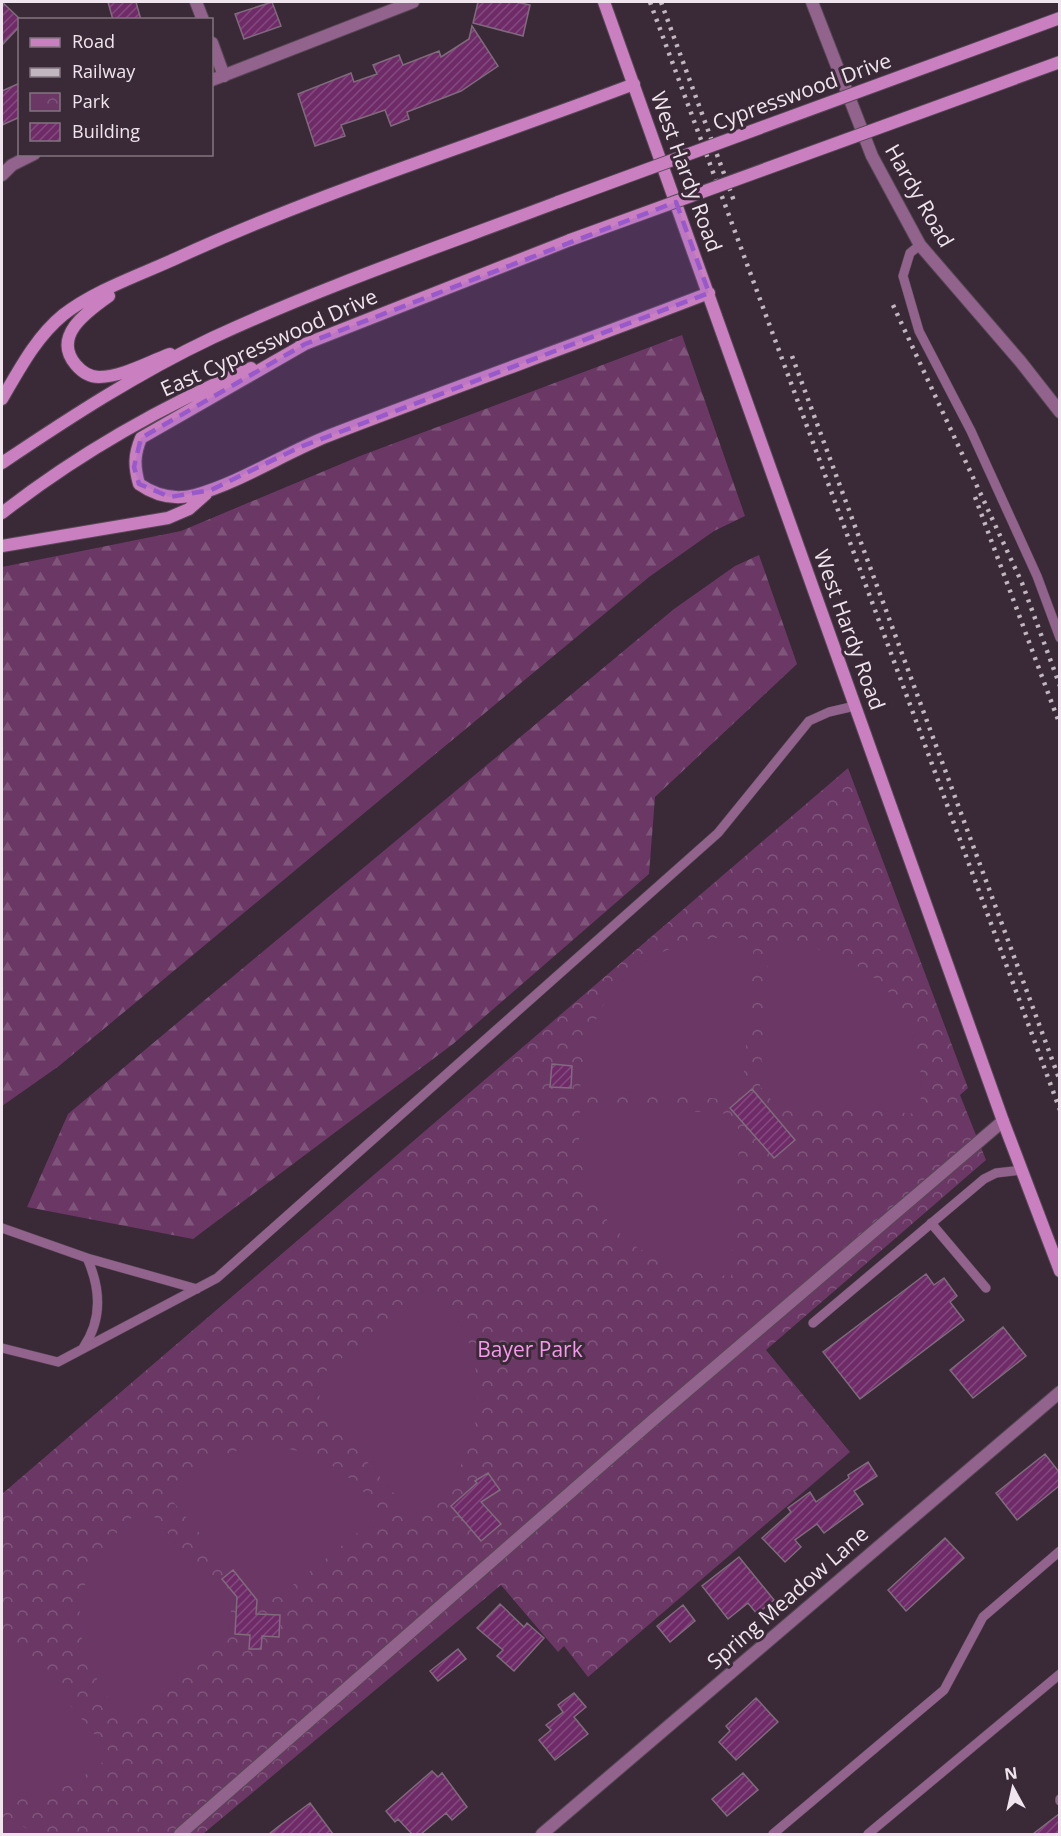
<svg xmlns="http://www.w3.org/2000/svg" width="1061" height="1836" font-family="'Open Sans',sans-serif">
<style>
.forest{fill:url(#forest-firs)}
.park{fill:url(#park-crowns)}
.pitch{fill:#6b3866}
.building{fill:url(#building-hatch);stroke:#7f6b7c;stroke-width:1.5}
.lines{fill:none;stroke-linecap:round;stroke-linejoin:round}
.service-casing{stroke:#574754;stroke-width:10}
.minor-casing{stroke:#574754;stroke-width:14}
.secondary-casing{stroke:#574754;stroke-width:14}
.service{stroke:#92638c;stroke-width:9}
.minor{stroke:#92638c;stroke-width:12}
.secondary{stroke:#c97fc0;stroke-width:12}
.rail{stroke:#c2b6c0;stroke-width:4.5;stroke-dasharray:3 6;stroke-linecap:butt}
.secondary-bridge-casing{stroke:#574754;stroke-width:14;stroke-linecap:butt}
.secondary-bridge{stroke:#c97fc0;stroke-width:12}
.marked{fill:#985acb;fill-opacity:0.2;stroke:#985acb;stroke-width:4.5;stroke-dasharray:12 8;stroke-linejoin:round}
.labels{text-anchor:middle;stroke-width:6;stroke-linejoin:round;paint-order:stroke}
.street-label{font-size:21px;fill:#f0e5ee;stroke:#3a2937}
.park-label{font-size:21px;fill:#f698eb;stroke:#3a2937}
</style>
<defs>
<pattern id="forest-firs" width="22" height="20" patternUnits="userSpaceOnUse" patternTransform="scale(1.5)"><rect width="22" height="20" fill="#6b3866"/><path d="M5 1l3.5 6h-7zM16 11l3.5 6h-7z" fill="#80557c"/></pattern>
<pattern id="park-crowns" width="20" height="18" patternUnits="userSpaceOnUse" patternTransform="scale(1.5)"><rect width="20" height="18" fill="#6b3866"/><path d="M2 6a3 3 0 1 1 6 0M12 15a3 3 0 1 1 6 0" fill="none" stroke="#80557c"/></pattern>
<pattern id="building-hatch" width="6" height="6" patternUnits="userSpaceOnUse" patternTransform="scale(1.5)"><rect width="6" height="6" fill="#6e2b68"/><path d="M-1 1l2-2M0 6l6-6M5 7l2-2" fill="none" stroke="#834a7e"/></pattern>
</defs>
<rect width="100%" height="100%" fill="#3a2937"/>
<!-- forest -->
<path class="forest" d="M682 335 745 516 714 531 649 577 59 1066 2 1106V567L181 531 360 456Z
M759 555 797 664 655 797 649 874 453 1044 193 1239 27 1207 68 1114 674 609 735 566Z"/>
<!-- park -->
<path class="park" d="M848 768 968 1088 960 1095 986 1160 766 1350 850 1452 588 1677 564 1646 558 1652 501 1585 203 1834H2V1494Z"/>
<!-- pitch -->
<path class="pitch" d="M734 937 754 941 743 1085 726 1099 580 1090C585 997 639 939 734 937Z
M769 941C869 946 934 1010 919 1114L774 1103 760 1086Z
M581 1103 727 1114 740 1131 731 1276C631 1270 566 1207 581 1103Z
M430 1286C442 1300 458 1316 465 1333 485 1380 482 1437 453 1478 442 1493 427 1505 414 1517L320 1406 319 1377Z
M270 1446C324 1452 348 1472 382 1513L278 1597 251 1594 164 1491C200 1462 224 1449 270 1446Z
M145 1506 231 1609 229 1636 127 1722C59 1641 64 1574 145 1506Z
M2 1650 25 1652 112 1755C80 1781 45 1803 2 1799Z
M2 1816 38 1834H2Z"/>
<!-- building -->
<path class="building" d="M2 2 21 20 20 26 2 45Z
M108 2H136L141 20H113Z
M272 2 281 26 244 39 235 14Z
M478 2H516L530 5 523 36 473 23Z
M472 26 498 66 461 91 407 112 409 119 391 126 385 110 341 125 345 136 315 146 298 94 351 73 354 82 377 74 373 65 399 55 403 65 439 51 441 57 469 39Z
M20 83V117L2 125V91Z
M552 1064 572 1066 571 1088 550 1087Z
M752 1089 795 1140 774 1158 730 1108Z
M926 1274 934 1285 944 1278 957 1296 950 1302 964 1320 860 1399 823 1352Z
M1003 1327 1026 1356 973 1398 950 1370Z
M1045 1454 1059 1472V1486L1017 1520 996 1493Z
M868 1462 877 1476 854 1491 863 1504 824 1533 817 1524 795 1540 801 1547 785 1562 762 1538 791 1512 788 1508 810 1492 816 1502 849 1478 848 1475Z
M488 1473 500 1490 481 1502 501 1524 481 1541 451 1506 477 1483 475 1481Z
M945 1538 964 1558 906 1611 888 1590Z
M739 1557 774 1600 757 1614 748 1603 728 1619 702 1586Z
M233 1570 257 1600 256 1614 280 1615 279 1637 262 1636 261 1649H249L250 1635 235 1634 237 1597 222 1579Z
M500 1604 524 1627 527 1623 544 1638 514 1671 497 1656 503 1650 477 1628Z
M683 1605 695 1621 670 1642 657 1626Z
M458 1649 466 1659 438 1681 430 1671Z
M574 1693 586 1707 574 1717 588 1734 555 1760 539 1740 551 1730 546 1725 563 1712 558 1705Z
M756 1698 778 1722 736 1760 719 1742 730 1731 726 1726Z
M432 1771 438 1777 442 1773 467 1807 452 1820 446 1813 421 1834H412L398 1819 395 1822 386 1811Z
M743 1773 758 1790 727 1816 712 1799Z
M310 1803 333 1834H269L279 1826Z
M1059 1814V1834H1033Z"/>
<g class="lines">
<defs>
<path id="service" d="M920 245 910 253 903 276 919 331 971 431 1037 576 1060 638
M931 1223 986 1288
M2 1228 87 1258 197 1289
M813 1323 984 1179 996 1173 1022 1170
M2 1348 58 1362 217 1278 718 833 809 721 829 712 855 706
M83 1348C103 1319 101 1289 87 1258
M1060 1799V1801
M773 1834 944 1690 983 1617 1060 1551
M868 1834 1060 1674"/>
<path id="minor" d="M196 2 203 20
M812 2 872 156 920 245 1020 361 1060 412
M212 43 224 76
M212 80 413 2
M2 175 12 165 34 154
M180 1834 660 1414 1003 1121
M542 1834 1060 1392"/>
<path id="secondary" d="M604 2 1003 1121 1060 1271
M109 296C88 311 51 336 76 365 82 372 90 377 99 377 122 377 148 362 170 354
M305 344 141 438C134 455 134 466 139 484 156 496 175 500 195 495 239 483 285 453 328 436 455 387 582 342 709 293
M300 346 570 240
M2 399C19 370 36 337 63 315 95 290 140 275 177 258 325 190 482 142 634 84
M2 463C69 418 138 373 212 338 324 286 442 246 558 202
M2 513C78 454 162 406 251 368
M2 546 168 518 189 509 206 494"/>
</defs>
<!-- service casing -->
<use href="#service" class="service-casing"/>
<!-- minor casing -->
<use href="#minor" class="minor-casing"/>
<!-- secondary casing -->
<use href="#secondary" class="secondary-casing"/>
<!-- service -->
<use href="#service" class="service"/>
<!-- minor -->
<use href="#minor" class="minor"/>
<!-- secondary -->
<use href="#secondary" class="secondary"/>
<!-- rail -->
<path class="rail" d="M650 2 1060 1110
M661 2 734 201
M893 305 1022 583 1060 686
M792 356 1060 1081
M975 497 1060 725"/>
<defs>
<path id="secondary-bridge" d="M558 202 1060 18
M570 240 1060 62"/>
</defs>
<!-- secondary-bridge casing -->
<use href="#secondary-bridge" class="secondary-bridge-casing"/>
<!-- secondary-bridge -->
<use href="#secondary-bridge" class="secondary-bridge"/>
</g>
<!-- marked area -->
<path class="marked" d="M676 202 709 293 300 447 211 490 170 497 139 484 134 467 141 438 305 344Z"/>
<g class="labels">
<!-- street labels -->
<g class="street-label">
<text transform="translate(802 92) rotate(-20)" y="7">Cypresswood Drive</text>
<text transform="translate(686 172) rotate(70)" y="7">West Hardy Road</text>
<text transform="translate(919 196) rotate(60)" y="7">Hardy Road</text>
<text transform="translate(269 343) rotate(-24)" y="7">East Cypresswood Drive</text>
<text transform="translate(849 630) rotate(70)" y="7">West Hardy Road</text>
<text transform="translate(788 1598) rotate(-41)" y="7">Spring Meadow Lane</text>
</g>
<!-- park labels -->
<g class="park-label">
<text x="530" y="1357">Bayer Park</text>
</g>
</g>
<!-- border -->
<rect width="1061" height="1836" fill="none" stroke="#f0e5ee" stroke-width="6"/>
<!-- legend -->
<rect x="18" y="18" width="195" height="138" fill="#3a2937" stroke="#837480" stroke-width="1.5"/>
<rect x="30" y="38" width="30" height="9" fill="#c97fc0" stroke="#837480" stroke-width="1.5"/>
<text x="72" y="48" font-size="18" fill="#f0e5ee">Road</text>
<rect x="30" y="68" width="30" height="9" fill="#c2b6c0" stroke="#837480" stroke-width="1.5"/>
<text x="72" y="78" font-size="18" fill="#f0e5ee">Railway</text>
<rect x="30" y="93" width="30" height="18" fill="url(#park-crowns)" stroke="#837480" stroke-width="1.5"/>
<text x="72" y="108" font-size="18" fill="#f0e5ee">Park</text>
<rect x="30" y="123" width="30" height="18" fill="url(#building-hatch)" stroke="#837480" stroke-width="1.5"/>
<text x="72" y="138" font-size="18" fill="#f0e5ee">Building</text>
<!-- north arrow -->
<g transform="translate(1013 1788) rotate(352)" stroke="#3a2937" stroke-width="4.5" paint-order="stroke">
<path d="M0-4.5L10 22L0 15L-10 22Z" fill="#f0e5ee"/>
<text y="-9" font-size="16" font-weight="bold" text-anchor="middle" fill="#f0e5ee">N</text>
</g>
</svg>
